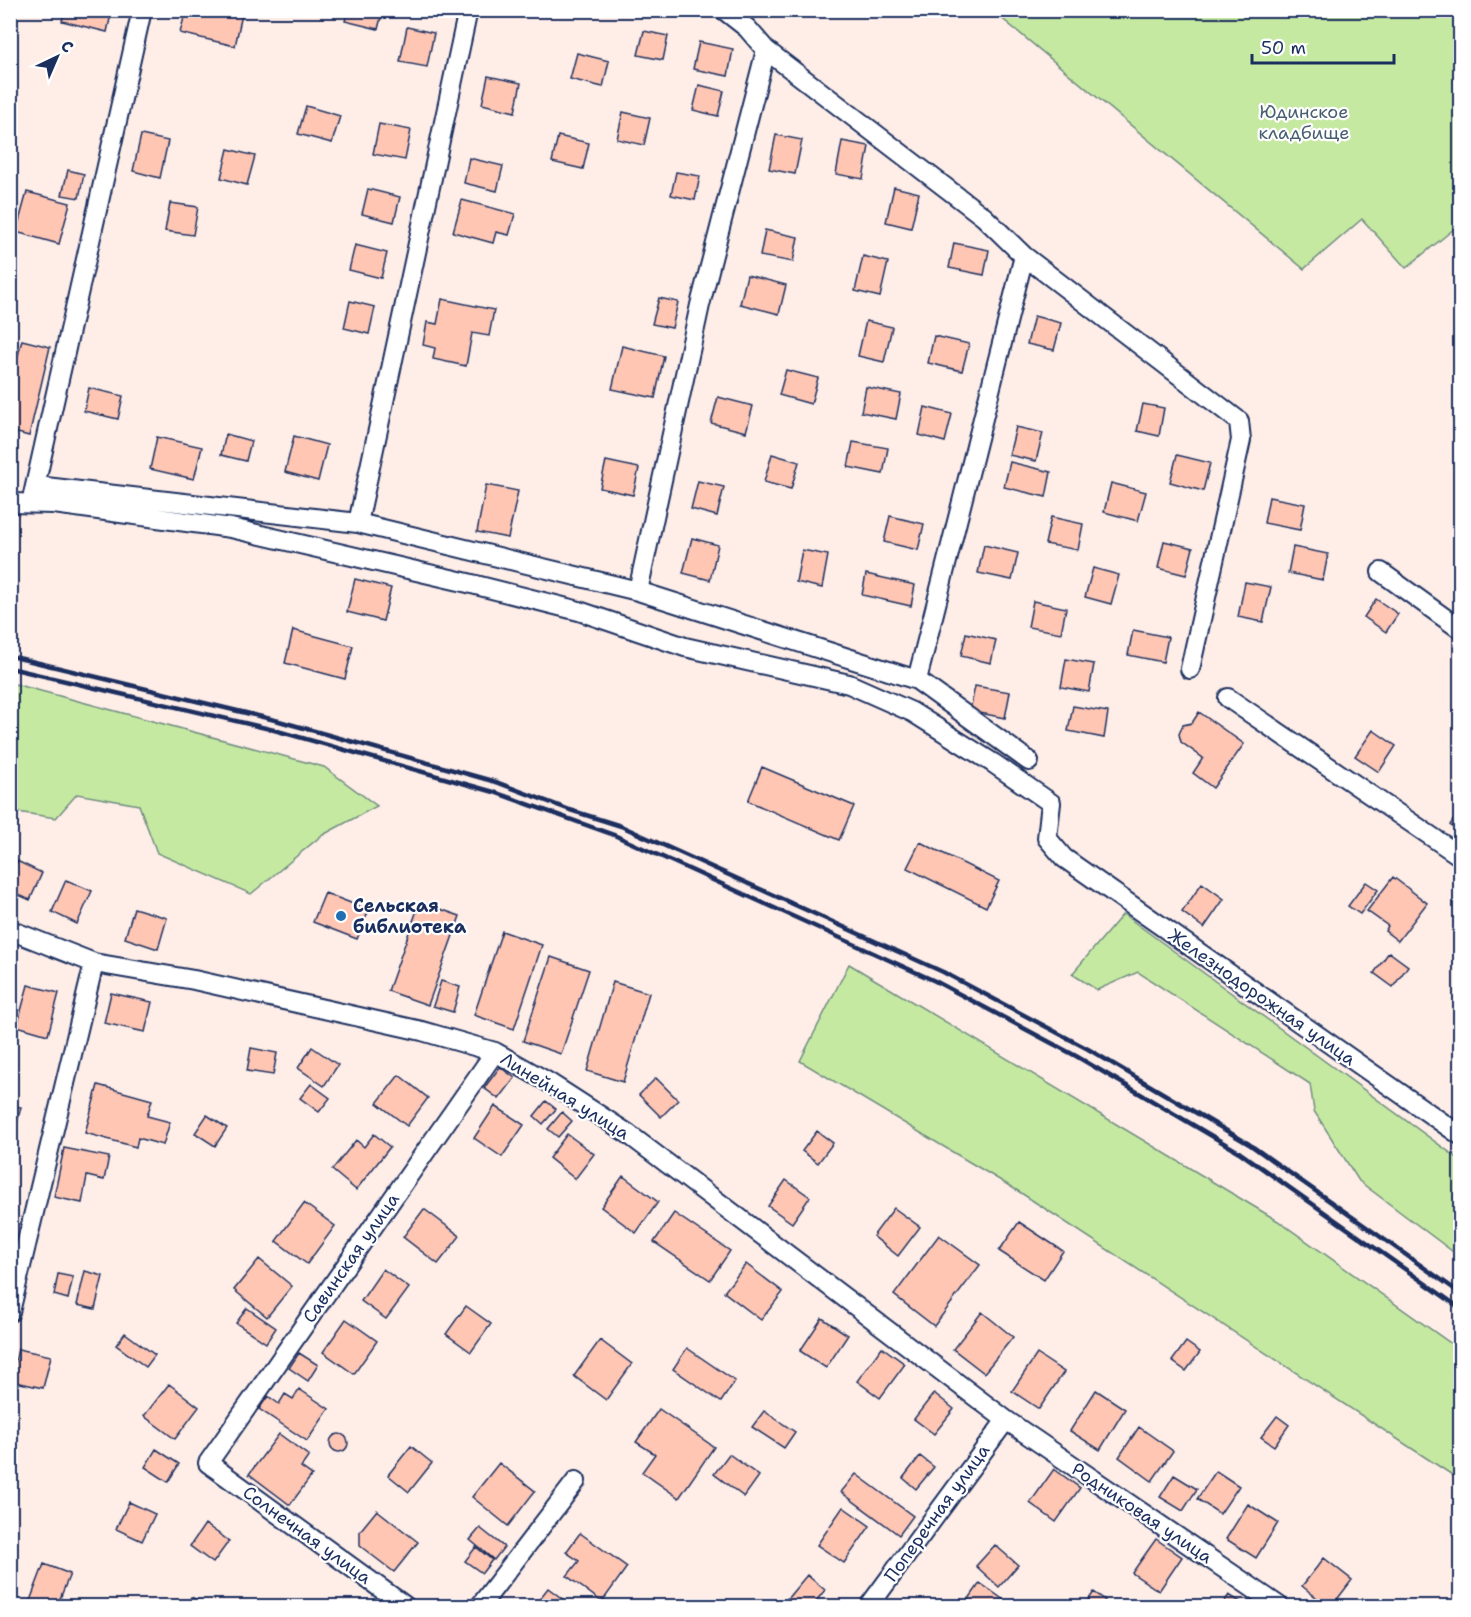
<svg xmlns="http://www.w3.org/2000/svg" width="1471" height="1617" font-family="'Shantell Sans',sans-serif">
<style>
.green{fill:#c6e9a2;stroke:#708c80;stroke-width:1.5}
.building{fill:#ffc6b4;stroke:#1b2f5e;stroke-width:1.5}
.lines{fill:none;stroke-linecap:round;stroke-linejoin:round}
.minor-casing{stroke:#1b2f5e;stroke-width:22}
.minor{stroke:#fff;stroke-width:18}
.rail{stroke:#1b2f5e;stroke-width:4.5}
.poi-dot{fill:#1f6fb2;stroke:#fff;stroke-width:2}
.labels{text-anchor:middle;stroke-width:4.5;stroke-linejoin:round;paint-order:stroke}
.park-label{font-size:18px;fill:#465e6f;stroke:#fff}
.poi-label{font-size:18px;font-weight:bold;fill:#1b2f5e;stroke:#fff;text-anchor:start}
.street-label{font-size:18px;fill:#1b2f5e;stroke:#fff}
</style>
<rect width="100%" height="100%" fill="#ffeee8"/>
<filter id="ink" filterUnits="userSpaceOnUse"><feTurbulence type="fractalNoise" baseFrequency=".0167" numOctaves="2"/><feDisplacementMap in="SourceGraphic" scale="12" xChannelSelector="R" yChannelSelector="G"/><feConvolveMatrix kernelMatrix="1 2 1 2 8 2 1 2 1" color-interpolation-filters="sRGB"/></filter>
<g filter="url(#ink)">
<!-- green -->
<path class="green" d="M993 11H1460V224L1406 268 1362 219 1304 269Z
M11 683 324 767 377 806 321 836 251 894 157 853 139 805 77 794 56 818 11 811Z
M1123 914 1460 1160V1257L1359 1181 1314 1111 1310 1084 1138 972 1097 990 1072 974Z
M849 964 1278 1221 1460 1350V1480L1018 1191 800 1061Z"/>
<!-- building -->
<path class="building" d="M65 10H112L107 32 62 21Z
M186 10H243L235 46 180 33Z
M348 10H383L378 29 345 21Z
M407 27 434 33 427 67 400 62Z
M644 31 668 36 663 60 638 55Z
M699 42 733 49 728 76 693 69Z
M577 53 609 61 603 87 570 79Z
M488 76 521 83 515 112 482 104Z
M699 85 724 91 718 116 693 110Z
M306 106 340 116 332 143 298 134Z
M623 112 650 118 644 145 617 139Z
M379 124 411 130 405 160 373 154Z
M141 135 168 141 160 178 133 171Z
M776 135 802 140 795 174 769 169Z
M558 136 589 143 583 169 552 162Z
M842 141 869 146 863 179 836 174Z
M228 149 255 156 247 185 221 178Z
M469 158 503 166 497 191 464 183Z
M68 170 84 174 79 198 62 195Z
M676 172 700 176 695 200 671 195Z
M894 187 919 193 911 228 886 222Z
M368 189 400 197 394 222 362 214Z
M27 192 70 203 59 244 16 232Z
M462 200 515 214 509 235 496 232 493 243 453 232Z
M170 203 198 207 193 235 165 231Z
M765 230 798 237 793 262 760 256Z
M954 243 989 250 984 275 949 268Z
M355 245 387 253 381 278 349 270Z
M863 256 888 262 880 297 855 291Z
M747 275 786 285 779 314 740 304Z
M659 298 678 302 672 328 652 324Z
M442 299 494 310 489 336 472 333 466 366 433 359 435 348 423 345 427 322 437 324Z
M350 301 375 307 369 334 344 328Z
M1034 316 1061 323 1054 350 1027 344Z
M866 321 892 327 884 362 858 356Z
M934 336 969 344 962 371 928 363Z
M22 340 50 347 29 436 10 431V386Z
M622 346 664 356 655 398 612 389Z
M786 370 818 378 811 404 779 395Z
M866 387 901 394 896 419 861 412Z
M89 388 123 396 118 419 84 411Z
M718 397 753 406 746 432 711 423Z
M1143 404 1164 408 1159 436 1137 431Z
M925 407 952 414 945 442 919 435Z
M1016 427 1043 433 1036 461 1009 455Z
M226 434 251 441 246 461 221 455Z
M294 436 327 445 318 481 285 472Z
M157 437 202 447 194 479 150 469Z
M853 442 888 448 883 474 848 467Z
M772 454 799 462 791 489 764 482Z
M1177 455 1210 463 1203 491 1170 482Z
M606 461 639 468 633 495 600 488Z
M1010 462 1051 472 1046 497 1004 487Z
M698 481 724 487 717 516 691 509Z
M1111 483 1146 492 1138 521 1104 512Z
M486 485 518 491 508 538 477 532Z
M1269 497 1305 504 1300 530 1264 523Z
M890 516 924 524 918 550 884 542Z
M1051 517 1083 524 1078 550 1045 544Z
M692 538 718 545 710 580 683 573Z
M1164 541 1193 548 1186 575 1158 568Z
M984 545 1018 553 1012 580 978 573Z
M1293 547 1328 554 1323 580 1288 573Z
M802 550 828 555 822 588 796 582Z
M1093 568 1119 575 1111 604 1085 597Z
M866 574 915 585 911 606 862 595Z
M355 579 391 588 383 621 347 612Z
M1245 582 1271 587 1263 622 1238 617Z
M1376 599 1398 614 1386 632 1364 617Z
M1033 601 1066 608 1061 633 1028 627Z
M293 630 353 646 345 679 285 663Z
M1133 630 1168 637 1163 662 1128 655Z
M966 633 996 640 991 663 961 656Z
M1066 659 1094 664 1089 692 1061 687Z
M975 686 1010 692 1005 718 970 711Z
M1073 706 1108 712 1104 738 1068 731Z
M1199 712 1244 744 1213 788 1193 773 1203 758 1181 742 1179 734 1183 725 1192 723Z
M1373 730 1396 746 1379 772 1355 756Z
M762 767 854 806 839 840 748 801Z
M1460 810V833L1450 825Z
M920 842 999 881 986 907 907 868Z
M17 861 42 873 30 900 10 891V873Z
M1393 877 1427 903 1398 941 1385 931 1388 926 1367 911Z
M66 880 92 891 77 924 52 912Z
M1366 882 1378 890 1360 914 1348 906Z
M1202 883 1224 899 1204 928 1182 912Z
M325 893 369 910 357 939 313 922Z
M420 902 460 916 428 1005 388 991Z
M134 908 167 918 158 949 125 938Z
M502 931 542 945 514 1029 474 1015Z
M1389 952 1408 966 1393 987 1374 973Z
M551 957 589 970 561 1054 523 1041Z
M441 981 460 987 453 1012 433 1006Z
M613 982 649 993 623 1082 587 1071Z
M28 985 59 993 48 1035 17 1026Z
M111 993 152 1002 145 1032 104 1023Z
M312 1047 338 1065 324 1086 298 1068Z
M251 1048 277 1053 273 1075 247 1071Z
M500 1067 515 1078 499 1099 484 1088Z
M399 1075 428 1098 407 1126 377 1103Z
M656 1078 678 1100 661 1117 639 1095Z
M311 1084 330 1098 319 1112 300 1098Z
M98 1085 152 1100 147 1116 170 1122 163 1145 138 1138 136 1147 85 1133Z
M546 1101 556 1109 543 1124 534 1116Z
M10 1105 21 1107 13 1139 10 1138Z
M495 1106 524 1125 502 1157 474 1138Z
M562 1112 572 1121 558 1137 548 1129Z
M207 1115 227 1128 215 1146 195 1133Z
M817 1131 833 1143 818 1163 802 1151Z
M374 1134 390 1147 356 1190 332 1170 356 1140 364 1147Z
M567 1134 594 1154 575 1179 549 1158Z
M64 1148 109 1157 104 1180 87 1176 82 1203 54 1197Z
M623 1176 658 1202 636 1233 601 1207Z
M786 1180 810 1197 792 1223 768 1206Z
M304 1203 335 1226 307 1264 276 1241Z
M894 1208 920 1227 898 1256 873 1236Z
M424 1209 460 1236 438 1264 403 1237Z
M674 1213 730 1251 710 1280 654 1242Z
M1019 1222 1063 1251 1044 1280 999 1251Z
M939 1235 980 1265 934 1326 894 1295Z
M259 1259 292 1286 267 1317 234 1290Z
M746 1264 783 1292 761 1320 724 1292Z
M383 1269 409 1288 386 1319 361 1301Z
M85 1271 103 1276 95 1309 77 1305Z
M58 1274 73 1277 68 1299 54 1295Z
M466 1306 491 1324 471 1352 446 1334Z
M247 1308 276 1328 266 1343 236 1323Z
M982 1312 1013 1337 984 1373 953 1349Z
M822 1318 848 1335 826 1368 800 1351Z
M346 1319 377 1341 354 1374 323 1352Z
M125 1333 155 1355 146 1367 116 1345Z
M600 1340 632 1364 606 1400 574 1376Z
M1186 1342 1200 1352 1186 1371 1172 1361Z
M882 1347 905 1364 880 1398 857 1381Z
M687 1348 735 1381 721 1402 673 1369Z
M18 1349 51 1356 43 1388 11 1381Z
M299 1353 318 1365 308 1381 289 1368Z
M1037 1354 1064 1372 1039 1409 1012 1391Z
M169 1384 199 1407 175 1439 144 1416Z
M299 1389 329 1409 307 1441 259 1409 268 1396 279 1404 285 1394 293 1399Z
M1096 1390 1125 1409 1100 1450 1070 1431Z
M934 1393 954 1409 934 1434 914 1419Z
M659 1409 714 1447 679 1498 642 1472 655 1454 636 1442Z
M764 1411 795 1432 784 1448 752 1427Z
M1277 1416 1289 1425 1274 1446 1261 1437Z
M1139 1427 1173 1451 1152 1481 1119 1457Z
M330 1443a9 9 0 1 1 18 0a9 9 0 1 1-18 0Z
M279 1434 309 1456 301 1467 312 1475 290 1505 249 1474Z
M411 1446 432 1463 409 1492 388 1475Z
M156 1449 179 1464 168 1482 145 1467Z
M729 1454 759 1476 744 1497 714 1474Z
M920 1456 934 1467 916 1489 903 1478Z
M499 1463 535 1491 508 1526 472 1497Z
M1054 1469 1080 1488 1056 1522 1030 1503Z
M1216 1471 1239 1486 1220 1514 1197 1499Z
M856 1474 913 1516 899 1535 841 1492Z
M1174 1475 1197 1489 1183 1511 1160 1497Z
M129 1502 155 1514 142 1541 116 1529Z
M1248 1504 1278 1523 1256 1558 1226 1539Z
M843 1507 870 1526 844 1563 817 1545Z
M377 1510 418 1542 394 1572 360 1546V1531Z
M205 1524 229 1541 213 1563 190 1546Z
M480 1528 504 1547 494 1560 470 1540Z
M580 1533 627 1567 602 1602 567 1576 579 1561 566 1552Z
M1156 1539 1182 1557 1159 1591 1132 1573Z
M995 1545 1018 1565 999 1587 976 1566Z
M476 1547 492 1560 482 1573 465 1561Z
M1324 1558 1352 1580 1332 1606H1327L1302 1586Z
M44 1564 70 1574 57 1606H28Z
M807 1575 825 1590 812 1606H796L787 1599Z
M980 1583 1008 1603 1006 1606H964Z
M548 1588 572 1606H534Z
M1094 1592 1105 1600 1100 1606H1084Z
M1229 1595 1247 1606H1221Z
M191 1597 208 1605 207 1606H186Z"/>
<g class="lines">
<defs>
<path id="minor" d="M724 10 747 28 766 50 984 217 1024 256 1239 421 1241 440 1190 669
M37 486 358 523 638 591 917 680 1029 761
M33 495 142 10
M10 503 54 504 231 528 468 583 579 611 685 647 849 684 912 712 993 763 1051 803 1047 838 1064 858 1460 1135
M358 523 468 10
M1381 572 1460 629
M638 591 700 305 766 50
M917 680 1024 256
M1228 698 1460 856
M10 930 94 963 194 980 422 1031 495 1052 548 1082 627 1133 1006 1420 1279 1606
M10 1312 94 963
M405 1606 208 1463 495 1052
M480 1606 576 1481
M869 1606 1006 1420"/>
</defs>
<!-- minor casing -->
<use href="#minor" class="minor-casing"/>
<!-- minor -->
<use href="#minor" class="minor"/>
<!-- rail -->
<path class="rail" d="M10 656 279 721 496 782 570 810 621 826 943 972 1088 1049 1249 1144 1460 1293
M10 668 274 730 494 792 614 835 935 981 1076 1056 1239 1152 1460 1308"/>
</g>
</g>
<!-- markers -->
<circle class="poi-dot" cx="341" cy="916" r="6"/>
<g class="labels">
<!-- park labels -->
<g class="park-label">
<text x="1304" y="118">Юдинское<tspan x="1304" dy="21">кладбище</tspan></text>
</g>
<!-- poi labels -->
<g class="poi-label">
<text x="353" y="912">Сельская<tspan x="353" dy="21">библиотека</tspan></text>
</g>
<!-- street labels -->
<g class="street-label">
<text transform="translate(1262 997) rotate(35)" y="6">Железнодорожная улица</text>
<text transform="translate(565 1096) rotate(32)" y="6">Линейная улица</text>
<text transform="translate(351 1258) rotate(-55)" y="6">Савинская улица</text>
<text transform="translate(937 1513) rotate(-54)" y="6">Поперечная улица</text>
<text transform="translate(1142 1513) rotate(34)" y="6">Родниковая улица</text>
<text transform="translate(307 1535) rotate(36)" y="6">Солнечная улица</text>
</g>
</g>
<!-- margin -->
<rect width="1471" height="1617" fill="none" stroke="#fff" stroke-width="36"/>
<rect x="18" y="18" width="1435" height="1581" fill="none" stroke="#1b2f5e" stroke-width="2" filter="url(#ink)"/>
<!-- north arrow -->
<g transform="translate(57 57) rotate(44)" stroke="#ffffff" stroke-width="4.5" paint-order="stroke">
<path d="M0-4.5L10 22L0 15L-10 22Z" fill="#1b2f5e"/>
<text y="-9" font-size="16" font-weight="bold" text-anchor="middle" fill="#1b2f5e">С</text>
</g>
<!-- scale -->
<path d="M1252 54v9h142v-9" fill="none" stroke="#1b2f5e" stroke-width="3"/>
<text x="1261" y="54" font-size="18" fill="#1b2f5e" stroke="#ffffff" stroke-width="4.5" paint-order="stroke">50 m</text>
</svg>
